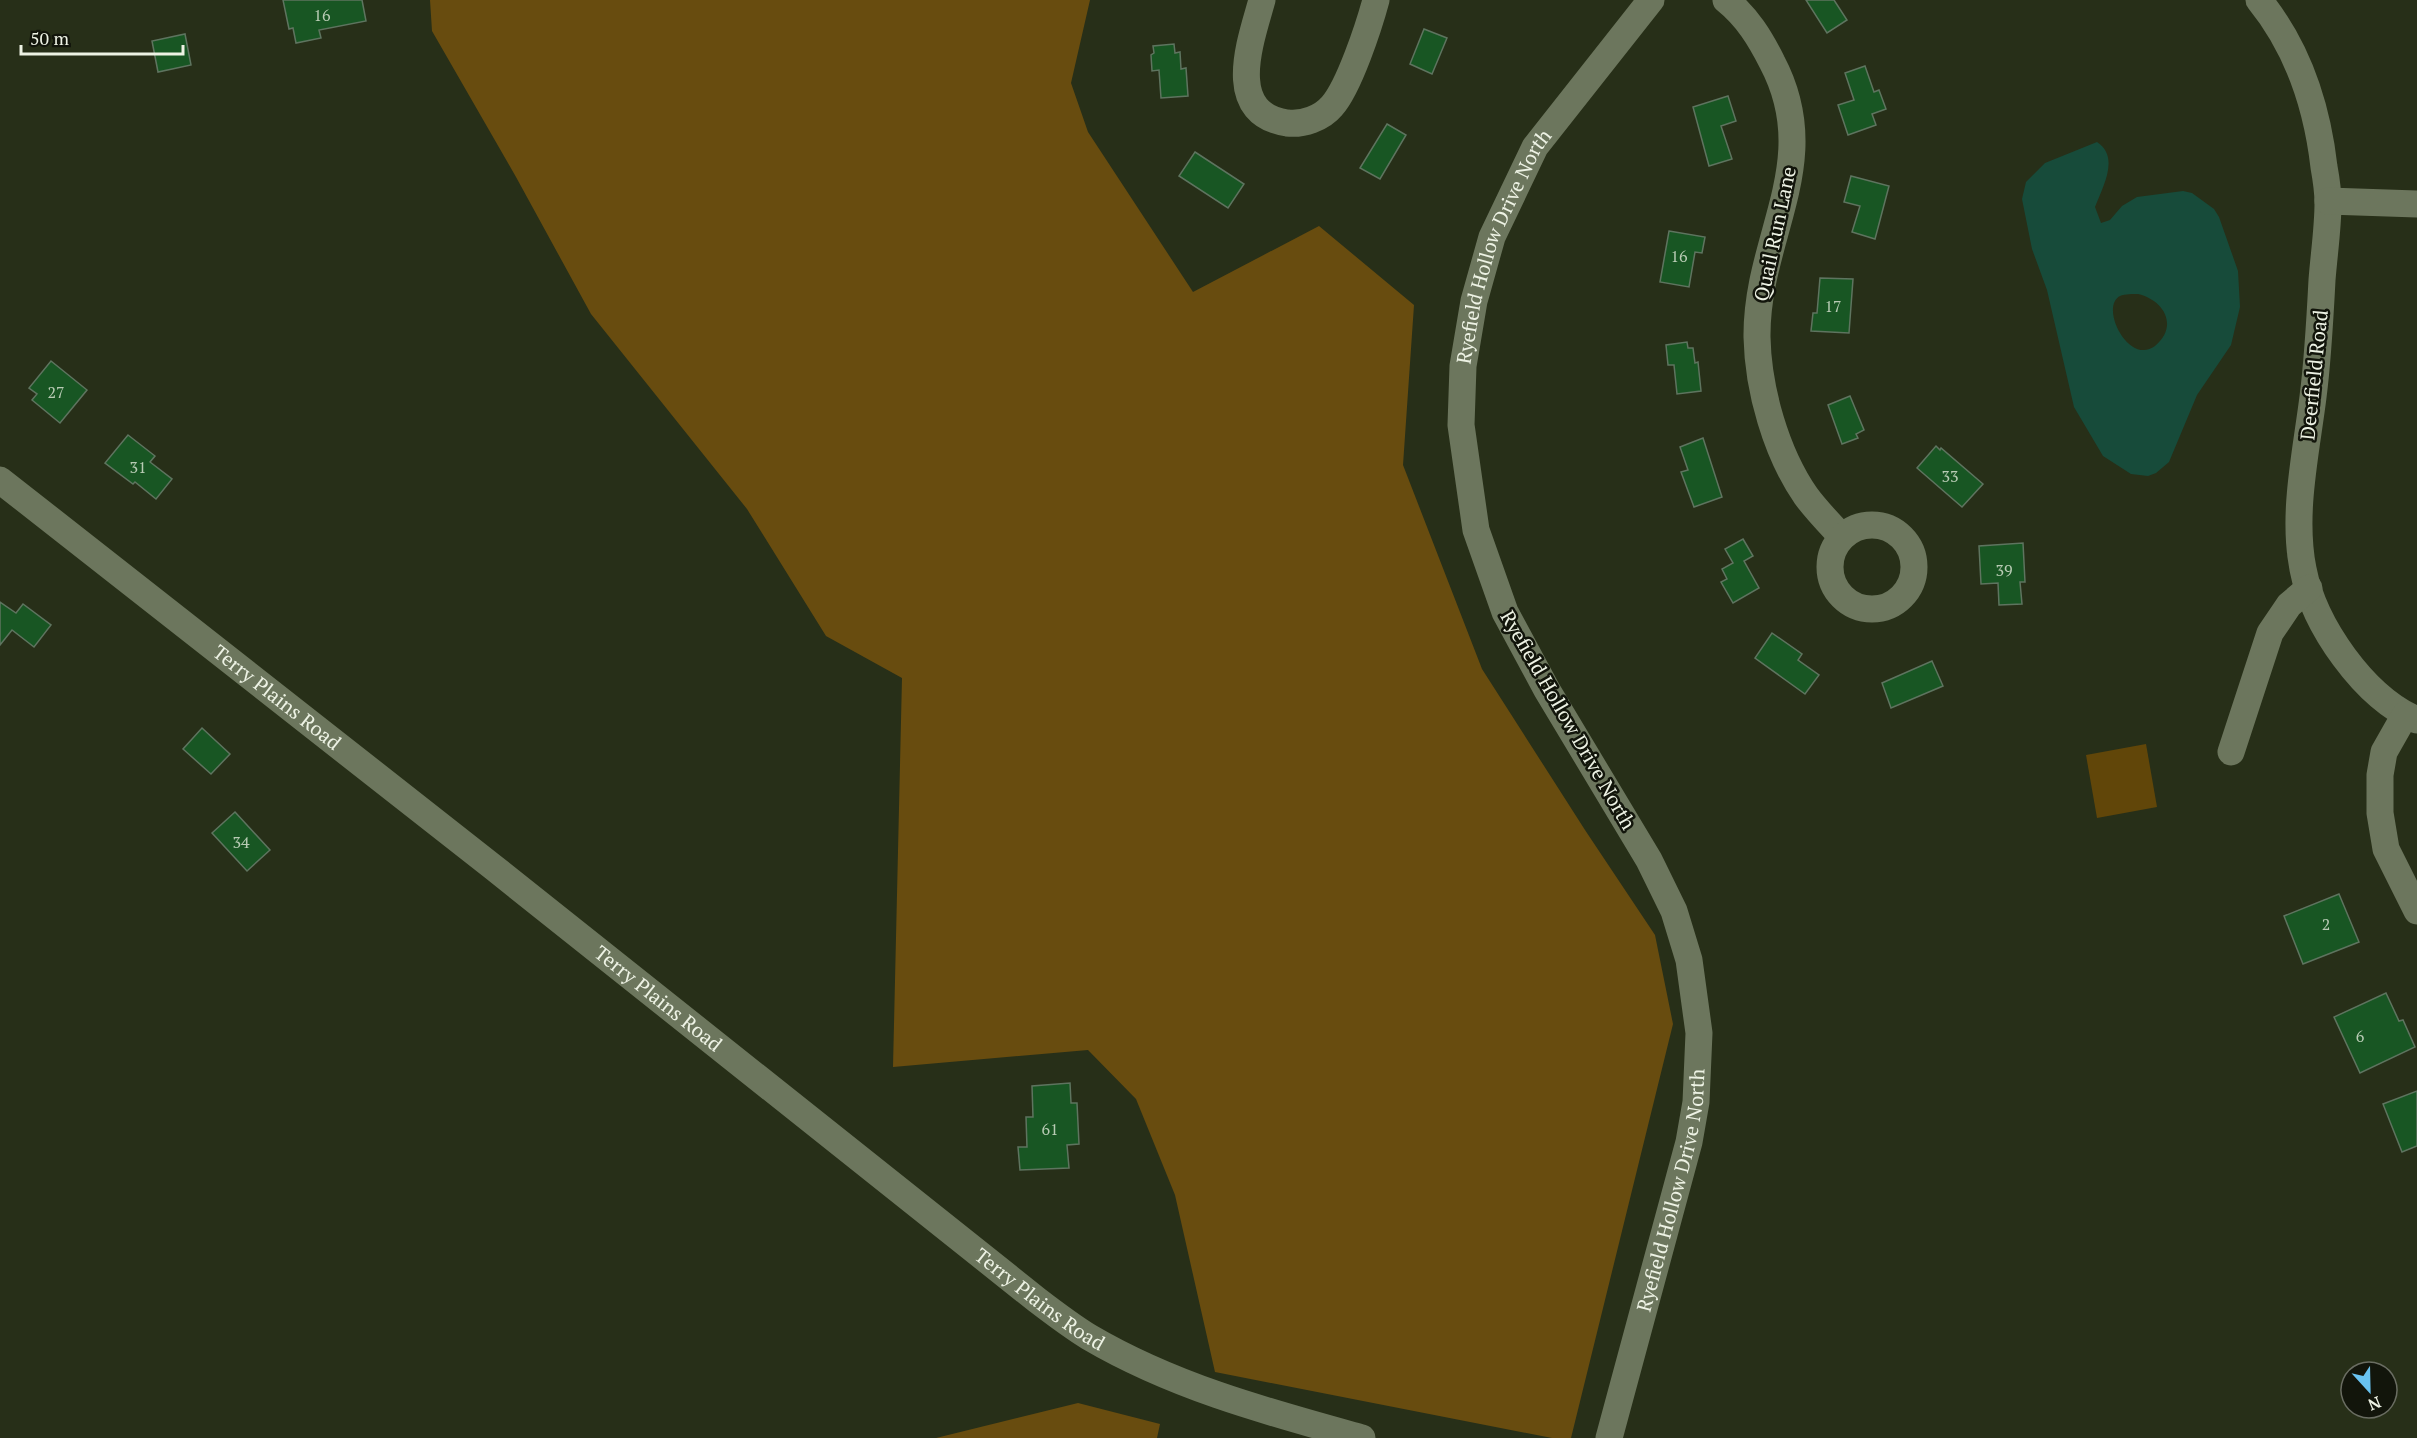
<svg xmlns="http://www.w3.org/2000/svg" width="2417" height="1438" font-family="'PT Serif',serif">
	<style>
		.green { fill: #614609 }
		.forest { fill: #684c0f }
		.water { fill: #174b3a; fill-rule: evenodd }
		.building { fill: #185623; stroke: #5e745f; stroke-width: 1.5 }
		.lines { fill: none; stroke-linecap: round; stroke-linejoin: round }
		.minor { stroke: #6c765d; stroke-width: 27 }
		.labels { text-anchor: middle; stroke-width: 5; stroke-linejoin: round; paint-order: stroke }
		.number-label { font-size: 16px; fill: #b8cbb4 }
		.street-label { font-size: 20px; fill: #edf2e4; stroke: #12150b }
	</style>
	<rect width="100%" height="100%" fill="#272f18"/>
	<path class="green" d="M2146,744L2157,807L2097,818L2086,755Z"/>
	<g class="forest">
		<path d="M430,0H1090L1071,83L1088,132L1193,292L1319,226L1414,305L1403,465L1482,669L1585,830L1655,935L1673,1024L1571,1438H1552L1215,1372L1175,1195L1136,1099L1088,1050L893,1067L902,678L826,636L747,509L591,314L516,177L432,31Z"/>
		<path d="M1078,1403L1160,1424L1157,1438H936Z"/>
	</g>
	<path class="water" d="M2097,142C2120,157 2103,186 2095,207L2101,223L2110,220L2122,206L2137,197L2183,191L2192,193L2214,209L2219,217L2238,271L2240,307L2231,345L2197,395L2169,462L2156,473L2148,476L2131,474L2103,456L2074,407L2047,290L2032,249L2022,199L2026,182L2045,163ZM2138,294C2164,300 2179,326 2155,346C2129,366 2099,307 2120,296C2125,294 2133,294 2138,294Z"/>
	<g class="building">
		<path d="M283,0H362L366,21L319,30L321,38L296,43L293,28L289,29Z"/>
		<path d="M1806,0H1834L1847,20L1827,33Z"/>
		<path d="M1424,29L1447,38L1432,74L1410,64Z"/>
		<path d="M185,34L191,65L158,72L152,41Z"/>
		<path d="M1174,44L1175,53L1180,52L1181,69L1186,68L1188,96L1161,98L1159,70L1152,71L1151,55L1154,53L1153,46Z"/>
		<path d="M1865,66L1874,92L1879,90L1886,109L1872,114L1876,125L1848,135L1838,105L1854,100L1845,73Z"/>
		<path d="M1728,96L1736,121L1721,126L1732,159L1709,166L1693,107Z"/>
		<path d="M1387,124L1406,135L1380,179L1360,168Z"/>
		<path d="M1195,152L1244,184L1228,208L1179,176Z"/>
		<path d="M1851,176L1889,186L1875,239L1852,232L1860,206L1844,202Z"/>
		<path d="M1669,231L1705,237L1702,253L1695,252L1689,287L1660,282Z"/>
		<path d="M1820,278L1853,279L1849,333L1811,331L1813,313H1817Z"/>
		<path d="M1687,342L1688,348H1693L1695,363L1698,362L1701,391L1677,394L1674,365H1668L1666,345Z"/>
		<path d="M51,361L87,390L60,423L32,400L37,394L29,388Z"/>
		<path d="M1850,396L1864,430L1856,434L1858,438L1842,444L1828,405Z"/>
		<path d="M128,435L155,456L150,462L172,479L156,499L135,482L133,484L105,463Z"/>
		<path d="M1703,438L1722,497L1694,507L1681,472L1688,470L1680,447Z"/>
		<path d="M1936,446L1940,450L1941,448L1983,484L1962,507L1917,468Z"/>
		<path d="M1743,539L1753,556L1744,561L1759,588L1733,603L1721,582L1727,579L1722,569L1733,563L1725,549Z"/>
		<path d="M2023,543L2025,582H2020L2022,604L1999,605L1998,583L1981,584L1979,546Z"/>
		<path d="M0,602L16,613L23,604L51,625L34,647L12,630L0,645Z"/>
		<path d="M1772,633L1802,654L1798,660L1819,675L1805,694L1755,658Z"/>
		<path d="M1932,661L1943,686L1891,708L1882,683Z"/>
		<path d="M202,728L230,754L211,774L183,749Z"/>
		<path d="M235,812L270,850L247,871L212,833Z"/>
		<path d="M2339,894L2359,942L2303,964L2284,916Z"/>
		<path d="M2386,993L2399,1021L2403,1020L2415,1047L2360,1073L2334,1017Z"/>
		<path d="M1070,1083L1071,1103H1077L1079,1144L1067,1145L1069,1168L1020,1170L1018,1147H1027L1026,1117H1033L1032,1086Z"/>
		<path d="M2417,1091V1146L2402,1152L2383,1104Z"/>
	</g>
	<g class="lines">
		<g class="minor">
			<path d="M1262,0C1251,40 1223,113 1287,123C1303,125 1322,118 1332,106C1349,87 1369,26 1376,0"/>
			<path d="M1726,0C1747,17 1760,38 1772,62C1825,162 1756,236 1757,337C1758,389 1776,453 1806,496C1817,511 1830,524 1842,537"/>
			<path d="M2259,0C2298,48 2317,106 2324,167C2326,178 2328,191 2328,203C2328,228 2324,254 2322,280C2320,319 2318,358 2313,397C2306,453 2292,514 2303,569C2314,626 2364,697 2417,720"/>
			<path d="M2328,201L2417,204"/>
			<path id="s1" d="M0,480L493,867L1037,1300C1054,1313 1071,1326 1089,1337C1174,1387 1268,1412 1362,1438"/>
			<circle cx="1872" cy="567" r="42"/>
			<path d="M2405,715L2384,752L2380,775V813L2386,849L2417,911"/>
			<path d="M2231,752L2270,633L2289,605L2309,588"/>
			<path id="s2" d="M1609,1438L1689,1142L1696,1102L1699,1033L1689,960L1674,911L1649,860L1547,690L1505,612L1476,530L1461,425L1463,366L1474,301L1492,237L1535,147L1651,0"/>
		</g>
	</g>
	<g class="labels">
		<g class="number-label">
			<text x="322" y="21">16</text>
			<text x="1679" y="262">16</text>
			<text x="1833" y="312">17</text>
			<text x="56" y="398">27</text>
			<text x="138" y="473">31</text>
			<text x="1950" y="482">33</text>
			<text x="2004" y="576">39</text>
			<text x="241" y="848">34</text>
			<text x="2326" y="930">2</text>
			<text x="2360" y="1042">6</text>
			<text x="1050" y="1135">61</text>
		</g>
		<g class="street-label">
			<text transform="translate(1775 234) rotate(-78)" y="7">Quail Run Lane</text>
			<text dy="7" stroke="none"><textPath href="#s2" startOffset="1264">Ryefield Hollow Drive North</textPath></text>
			<text transform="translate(2314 375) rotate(-84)" y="7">Deerfield Road</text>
			<text dy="7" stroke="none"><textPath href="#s1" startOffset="352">Terry Plains Road</textPath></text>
			<text transform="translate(1568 720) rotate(60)" y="7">Ryefield Hollow Drive North</text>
			<text dy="7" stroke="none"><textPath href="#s1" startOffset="838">Terry Plains Road</textPath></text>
			<text dy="7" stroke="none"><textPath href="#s2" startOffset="256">Ryefield Hollow Drive North</textPath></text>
			<text dy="7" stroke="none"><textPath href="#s1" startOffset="1324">Terry Plains Road</textPath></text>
		</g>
	</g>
	<g transform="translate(2369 1390) rotate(158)"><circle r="28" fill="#12150b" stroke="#6a6d62" stroke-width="1.5"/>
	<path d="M0-4.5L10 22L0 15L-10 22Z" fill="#69c3f1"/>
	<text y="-9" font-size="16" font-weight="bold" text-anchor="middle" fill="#edf2e4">N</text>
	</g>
	<path d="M21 45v9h162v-9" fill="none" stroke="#edf2e4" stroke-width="3"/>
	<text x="30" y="45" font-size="18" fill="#edf2e4" stroke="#12150b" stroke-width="4.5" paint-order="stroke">50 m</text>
</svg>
